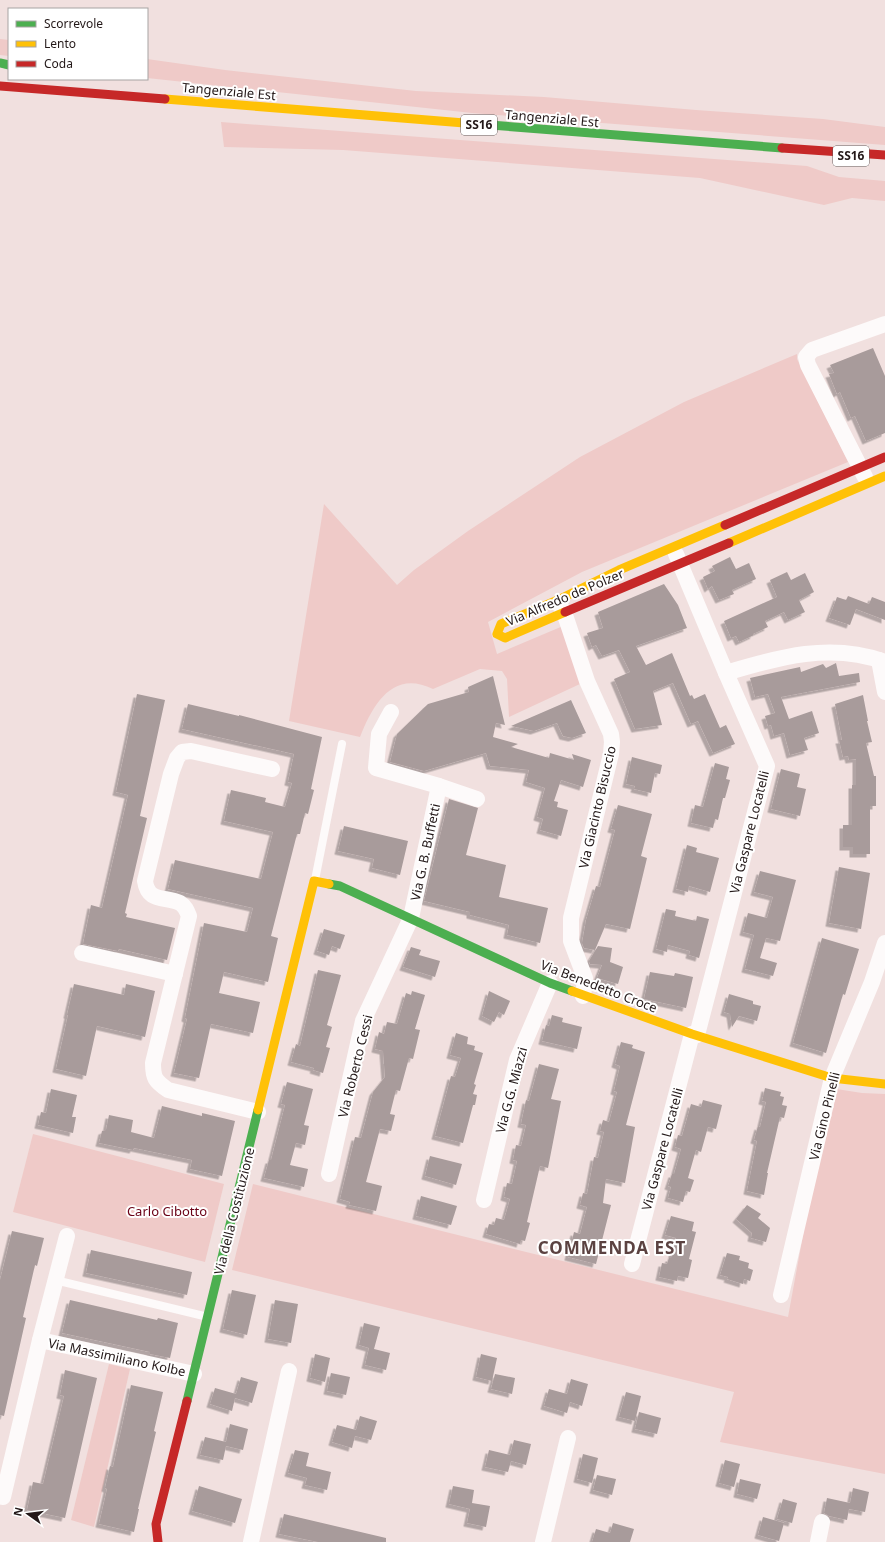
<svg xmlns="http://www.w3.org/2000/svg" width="885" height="1542" font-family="'Noto Sans',sans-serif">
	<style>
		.green { fill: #efcac8 }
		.building { fill: #a89b9b; filter: url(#shadow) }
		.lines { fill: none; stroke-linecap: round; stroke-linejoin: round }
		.lane { stroke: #fdfafa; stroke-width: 8 }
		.street { stroke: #fdfafa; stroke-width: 16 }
		.fast { stroke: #4caf50; stroke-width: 9 }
		.slow { stroke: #ffc107; stroke-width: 9 }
		.jam { stroke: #c62828; stroke-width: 9 }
		.labels { text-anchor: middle; stroke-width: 4; stroke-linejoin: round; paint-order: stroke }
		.shield { fill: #fff; stroke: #655d5d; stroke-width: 1 }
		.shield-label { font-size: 12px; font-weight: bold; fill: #231818 }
		.street-label { font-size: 13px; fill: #231818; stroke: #fff }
		.park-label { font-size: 13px; fill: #6a0015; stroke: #fff }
		.district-label { font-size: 17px; font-weight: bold; letter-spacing: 1px; fill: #5b4241; stroke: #fff }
	</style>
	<defs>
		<filter id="shadow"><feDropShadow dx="-3.5" dy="3.5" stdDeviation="0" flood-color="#0004"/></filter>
	</defs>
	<rect width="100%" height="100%" fill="#f1e0df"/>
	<g class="green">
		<path d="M0,39L9,40V56L0,55Z"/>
		<path d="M147,59L225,70L416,91L544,97L696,110L823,119L885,127V145L472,113L147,78Z"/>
		<path d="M221,122L807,166L839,177L885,181V201L852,198L824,205L700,178L343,150L224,147Z"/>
		<path d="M797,354V359L848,462L582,572L488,622L497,654L563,626L580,684L509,717L507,679L502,671L480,669L433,689C393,669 373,704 360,737L289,721L324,504L397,585L414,570L468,531L580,457L684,402Z"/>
		<path d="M830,1088L862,1093L885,1094V1474L720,1442L734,1392L232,1270L253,1184L788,1317Z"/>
		<path d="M33,1134L224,1184L205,1262L13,1212Z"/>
		<path d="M109,1364L130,1369L94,1527L71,1520Z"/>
	</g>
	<g class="building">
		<path d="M873,348L885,376V433L866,441L855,416L851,418L840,392L837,394L829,374L834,373L830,365Z"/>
		<path d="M730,557L736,569L749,563L756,579L732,590L734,594L719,600L712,586L708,589L703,577L715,571L712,566Z"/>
		<path d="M787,572L791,580L805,573L814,592L799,600L805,612L788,620L784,612L765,621L768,627L753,634L754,635L739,642L736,636L731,638L724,621L777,597L770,580Z"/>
		<path d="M664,584L678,605L687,628L636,646L646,665L672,653L690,696L692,695L694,699L705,694L720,728L726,725L735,744L713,753L698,721L691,724L673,683L653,691L662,725L635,729L614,679L630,672L619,650L602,656L596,645L592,647L587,633L603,628L598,612Z"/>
		<path d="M848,596L869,604L872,597L885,602V620L856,609L850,625L829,618L837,597L846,600Z"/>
		<path d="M836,663L839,676L859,673L860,682L781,697L789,719L812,711L819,733L804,738L808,750L790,755L784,733L774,736L771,725L768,726L765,716L775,713L768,694L755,697L750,678L800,667L801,672L823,664L826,668Z"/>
		<path d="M493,676L505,725L496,723L493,737L518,744L511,747L549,758L550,753L574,760L572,754L591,760L583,787L561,780L554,801L558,802L557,807L568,810L561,836L540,830L543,819L537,817L545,788L526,782L529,770L490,766L486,753L424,771L390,762L397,734L428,704L469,692L468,687Z"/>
		<path d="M137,694L165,700L140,816L147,818L125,913L127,914L126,917L175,928L167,960L119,949L118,951L83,944L91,905L102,908L128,795L116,792Z"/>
		<path d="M863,695L868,721H867L872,742L866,743L874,776H876V806H870V854H853V847H843V825H852V785H856V759L849,760L848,756L843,757L839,740H842L835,704Z"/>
		<path d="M571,700L586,733L572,738L563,736L557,723L534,731L511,726Z"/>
		<path d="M188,704L239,716V715L322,737L311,789L314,790L308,814L305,813L300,834H297L271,936L278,938L268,982L224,972L219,993L260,1002L253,1033L211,1024L199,1078L174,1073L187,1019L185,1018L204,923L247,932L253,908L168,889L175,860L261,879L273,832L224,821L231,790L266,798L265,802L285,807L292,783L288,782L294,754L182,729Z"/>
		<path d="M632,757L662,765L660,774L655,773L651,793L634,789L635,786L626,784Z"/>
		<path d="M715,763L729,767L726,779L730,780L725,798H723L718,820L715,819L713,828L691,823L695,805L703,807Z"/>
		<path d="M781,769L800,774L797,787L806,789L800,816L771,809Z"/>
		<path d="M449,799L478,808L466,855L506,865L499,897L548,908L540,943L507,935L509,925L470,915V912L424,901Z"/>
		<path d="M618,805L652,814L641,856L647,858L630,929L606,924L595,950L584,948L582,943L586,920L596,886L600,887L615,830L611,829Z"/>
		<path d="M344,826L408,841L400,875L372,868L374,859L338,851Z"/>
		<path d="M687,845L697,848L696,852L719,858L710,892L689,886L688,892L676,889Z"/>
		<path d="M839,867L870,873L861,929L829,923Z"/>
		<path d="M760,871L796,880L780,941L766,938L760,958L777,963L773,976L745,969L754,935L743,932L748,913L767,918L773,897L754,892Z"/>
		<path d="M666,909L676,911L675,916L696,921L697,916L709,919L699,958L689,955L690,951L668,945L667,952L656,949Z"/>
		<path d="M324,929L345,935L340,949L332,946L329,955L317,951Z"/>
		<path d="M822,938L859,949L845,995L843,994L826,1053L793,1043Z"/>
		<path d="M598,946L612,948L610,962L623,967L618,984L597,978L602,965L590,964L589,961Z"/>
		<path d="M411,947L421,950L419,955L440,961L435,977L403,967Z"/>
		<path d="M318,970L341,975L327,1025L332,1027L326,1047L330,1048L323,1073L313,1070L314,1068L291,1062L296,1044L300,1046Z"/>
		<path d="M650,972L674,976L675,973L693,977L686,1008L644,999Z"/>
		<path d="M74,984L124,995L126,984L155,991L145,1037L97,1026L86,1076L56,1069L68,1015H67Z"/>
		<path d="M412,991L425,995L415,1029L420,1030L413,1059L409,1058L400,1091L396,1090L390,1114L395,1115L391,1131L380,1129L366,1182L382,1186L376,1211L349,1205L350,1202L340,1199L355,1137L361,1138L373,1092L385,1077L383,1051L375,1049L379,1032L384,1034L387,1022L397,1024L406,993L411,995Z"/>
		<path d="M489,991L510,1001L504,1015L499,1012L494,1022L482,1016Z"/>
		<path d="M729,994L753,1001V1004L761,1006L757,1021L739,1016L732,1027L730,1014L724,1012Z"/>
		<path d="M552,1015L563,1018L562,1022L582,1027L577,1049L542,1041L546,1025L549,1026Z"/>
		<path d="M456,1033L468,1037L467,1044L475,1046L474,1050L483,1053L474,1084L476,1085L473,1094L477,1095L475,1105H473L463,1143L435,1136L451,1076L455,1077L461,1058L450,1055Z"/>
		<path d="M621,1042L633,1045L632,1048L645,1052L626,1125L635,1127L625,1183L606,1179L603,1203L611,1205L596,1264L568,1257L574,1232L580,1234L587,1207L580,1205L583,1193L587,1194L594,1157L598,1158L604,1132L600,1131L603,1120L609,1122L617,1092L614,1091L620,1066L615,1064Z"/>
		<path d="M539,1064L559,1069L551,1099L561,1101L548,1168L540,1166L527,1222L530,1223L525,1241L521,1240L520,1244L486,1234L489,1224L494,1225L496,1218L504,1220L510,1199L504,1197L507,1183L512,1184L517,1161L513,1160L516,1145L521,1146L526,1125L521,1124L526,1100L529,1101Z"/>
		<path d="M287,1082L313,1089L304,1125L309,1126L305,1145L296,1143L290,1165L308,1169L304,1187L264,1178L269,1160H271L285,1105L281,1104Z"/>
		<path d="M765,1088L781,1092L780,1096L784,1097L782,1105L787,1106L784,1118L780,1117L767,1173H768L764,1195L747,1191L757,1141L754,1140L758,1126L760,1127L766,1102L762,1101Z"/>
		<path d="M51,1089L77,1095L72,1117H76L73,1133L38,1125L41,1112L46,1113Z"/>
		<path d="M703,1100L722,1105L716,1129L708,1127L701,1152L696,1150L688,1178L694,1180L690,1192L686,1191L683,1202L668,1198L671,1187L668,1186L672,1174H674L681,1149L675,1147L678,1135L682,1136L691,1104L701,1107Z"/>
		<path d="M162,1106L202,1116V1113L235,1121L222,1176L190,1169L192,1160L134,1148L133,1150L99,1143L102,1131L106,1130L109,1115L133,1120L131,1132L154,1138Z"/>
		<path d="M430,1156L462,1164L456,1185L425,1176Z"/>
		<path d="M421,1196L457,1206L451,1225L416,1216Z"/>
		<path d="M747,1205L761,1214L758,1218L770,1228L766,1242L751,1238L752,1233L736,1219Z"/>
		<path d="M671,1216L694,1222L692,1231L696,1232L689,1259L692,1260L688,1278L678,1276L677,1281L659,1277L662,1263L667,1264L669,1258H671L676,1238L665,1235Z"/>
		<path d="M12,1231L44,1238L37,1266L35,1265L23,1317L26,1318L4,1416L0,1415V1280Z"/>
		<path d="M91,1250L192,1272L187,1295L86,1273Z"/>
		<path d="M727,1253L740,1256L739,1260L749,1263L748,1268L753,1270L750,1281L744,1279L743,1284L727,1279L728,1277L720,1275Z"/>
		<path d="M232,1290L256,1295L247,1335L223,1329Z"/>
		<path d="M70,1300L157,1320L158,1318L178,1323L170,1358L150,1354V1352L62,1333Z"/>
		<path d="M275,1300L298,1304L291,1343L268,1339Z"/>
		<path d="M364,1323L380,1327L374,1349L390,1353L386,1370L365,1365L369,1348L359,1345Z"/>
		<path d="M315,1354L330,1358L325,1382L310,1378Z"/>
		<path d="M481,1354L497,1358L492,1381L476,1377Z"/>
		<path d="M65,1370L97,1378L65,1518L27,1510L33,1482L43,1484L64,1396L60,1395Z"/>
		<path d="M331,1373L350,1377L346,1395L327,1391Z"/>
		<path d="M495,1374L515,1378L512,1394L491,1389Z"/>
		<path d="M241,1377L258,1382L252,1403L235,1398L232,1411L210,1404L215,1388L236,1394Z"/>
		<path d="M571,1379L588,1384L582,1406L570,1402L567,1413L544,1406L549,1389L567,1394Z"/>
		<path d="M131,1385L163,1392L154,1431L156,1432L138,1509H139L134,1532L99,1524L107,1489L105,1488L110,1466L113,1467Z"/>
		<path d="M626,1392L641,1396L635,1421L619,1417Z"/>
		<path d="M639,1412L661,1418L657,1434L635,1429Z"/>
		<path d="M360,1416L377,1421L371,1440L355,1436L352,1448L332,1442L337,1425L356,1430Z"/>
		<path d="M230,1424L248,1429L243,1450L226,1446L223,1460L200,1455L205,1437L226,1442Z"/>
		<path d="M514,1440L531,1444L526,1465L511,1461L508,1472L485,1467L489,1450L510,1455Z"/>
		<path d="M295,1450L309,1453L306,1466L331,1472L327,1490L305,1485L307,1478L288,1473Z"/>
		<path d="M583,1454L598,1458L592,1483L577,1479Z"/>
		<path d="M725,1460L740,1464L734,1487L719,1483Z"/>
		<path d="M597,1475L616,1479L612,1495L593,1490Z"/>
		<path d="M740,1479L761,1484L757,1499L737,1494Z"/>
		<path d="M199,1486L242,1499L235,1523L192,1511Z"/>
		<path d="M453,1486L474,1490L472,1503L490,1506L486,1527L467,1523L470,1509L449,1504Z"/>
		<path d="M853,1488L869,1492L865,1512L849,1509L847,1520L829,1516L824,1513L827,1498L850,1503Z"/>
		<path d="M783,1499L797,1503L792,1523L777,1519Z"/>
		<path d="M284,1514L386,1538V1542H318L279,1534Z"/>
		<path d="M763,1517L784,1523L779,1541L758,1535Z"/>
		<path d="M613,1523L634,1529L630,1542H592L596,1529L610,1533Z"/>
	</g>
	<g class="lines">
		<g class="lane">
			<path d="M315,880L342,744"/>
			<path d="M55,1280L208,1317"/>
		</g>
		<g class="street">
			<path d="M865,477L808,365L806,357L812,350L885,324"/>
			<path d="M676,554L726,673L767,766L697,1035"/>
			<path d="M559,604L564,612L587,681L611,734L612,742L611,754L571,918V941L585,978L583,996"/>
			<path d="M879,660L885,692"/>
			<path d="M726,673C779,657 831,642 885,662"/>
			<path d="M391,712L379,734L376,768L439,786L477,799"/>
			<path d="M82,953L175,974"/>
			<path d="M258,1112L168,1090C155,1081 153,1078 153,1063L189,916C187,911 185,906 180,903C165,896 148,903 145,881L171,774L177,758L182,752L191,751L272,769"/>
			<path d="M329,1174L363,1021L411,918L439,786"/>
			<path d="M484,1200L517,1060L550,983"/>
			<path d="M632,1264L692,1034"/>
			<path d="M781,1295L832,1078L872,982L885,943"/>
			<path d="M40,1340L67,1236"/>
			<path d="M3,1497L40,1340L194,1374"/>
			<path d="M251,1542L289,1371"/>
			<path d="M543,1542L568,1438"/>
			<path d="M818,1542L822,1522"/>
		</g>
		<g class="fast">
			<path d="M0,63L9,65"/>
			<path d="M477,124L782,148"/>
			<path d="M329,884L340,886L550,983L572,991"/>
			<path d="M187,1401L258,1110"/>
		</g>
		<g class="slow">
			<path d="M165,99L477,124"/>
			<path d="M729,543L885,476"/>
			<path d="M565,612L505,638L497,634L501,624L558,600L619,570L725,525"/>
			<path d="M572,991L692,1034L832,1078L885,1084"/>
			<path d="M258,1110L314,881L329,884"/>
		</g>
		<g class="jam">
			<path d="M0,86L165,99"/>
			<path d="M782,148L885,155"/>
			<path d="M725,525L885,457"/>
			<path d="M565,612L729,543"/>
			<path d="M158,1542L156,1524L187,1401"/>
		</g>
	</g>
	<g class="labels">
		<g class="shield">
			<rect x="461" y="115" width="36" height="20" rx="3"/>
			<rect x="833" y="146" width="36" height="20" rx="3"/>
		</g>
		<g class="shield-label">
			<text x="479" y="129">SS16</text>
			<text x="851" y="160">SS16</text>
		</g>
		<g class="street-label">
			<text transform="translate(229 91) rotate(5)" y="5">Tangenziale Est</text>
			<text transform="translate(552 118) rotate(5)" y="5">Tangenziale Est</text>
			<text transform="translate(565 597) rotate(-23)" y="5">Via Alfredo de Polzer</text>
			<text transform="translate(597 807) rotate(-77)" y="5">Via Giacinto Bisuccio</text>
			<text transform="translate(749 832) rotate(-76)" y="5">Via Gaspare Locatelli</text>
			<text transform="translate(425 852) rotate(-78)" y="5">Via G. B. Buffetti</text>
			<text transform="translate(599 986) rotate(21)" y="5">Via Benedetto Croce</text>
			<text transform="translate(355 1066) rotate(-76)" y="5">Via Roberto Cessi</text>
			<text transform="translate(511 1090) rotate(-75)" y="5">Via G.G. Miazzi</text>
			<text transform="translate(824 1116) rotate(-76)" y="5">Via Gino Pinelli</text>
			<text transform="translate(662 1149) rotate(-75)" y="5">Via Gaspare Locatelli</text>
			<text transform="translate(234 1211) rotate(-76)" y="5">Via della Costituzione</text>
			<text transform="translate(117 1357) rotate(12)" y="5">Via Massimiliano Kolbe</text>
		</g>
		<g class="park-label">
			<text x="167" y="1216">Carlo Cibotto</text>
		</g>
		<g class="district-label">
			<text x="612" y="1254">COMMENDA EST</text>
		</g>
	</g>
	<rect x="8" y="8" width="140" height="72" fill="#ffffff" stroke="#a7a3a3"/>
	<rect x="16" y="21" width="20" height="6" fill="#4caf50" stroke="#a7a3a3"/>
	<text x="44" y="28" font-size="12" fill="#231818">Scorrevole</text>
	<rect x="16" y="41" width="20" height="6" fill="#ffc107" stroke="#a7a3a3"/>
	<text x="44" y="48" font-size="12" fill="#231818">Lento</text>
	<rect x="16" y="61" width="20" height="6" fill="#c62828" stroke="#a7a3a3"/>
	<text x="44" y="68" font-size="12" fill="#231818">Coda</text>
	<g transform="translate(28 1514) rotate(284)" stroke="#ffffff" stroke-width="3" paint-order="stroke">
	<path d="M0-3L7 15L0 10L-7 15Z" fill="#231818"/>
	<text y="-6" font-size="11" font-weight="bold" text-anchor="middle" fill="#231818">N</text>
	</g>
</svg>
